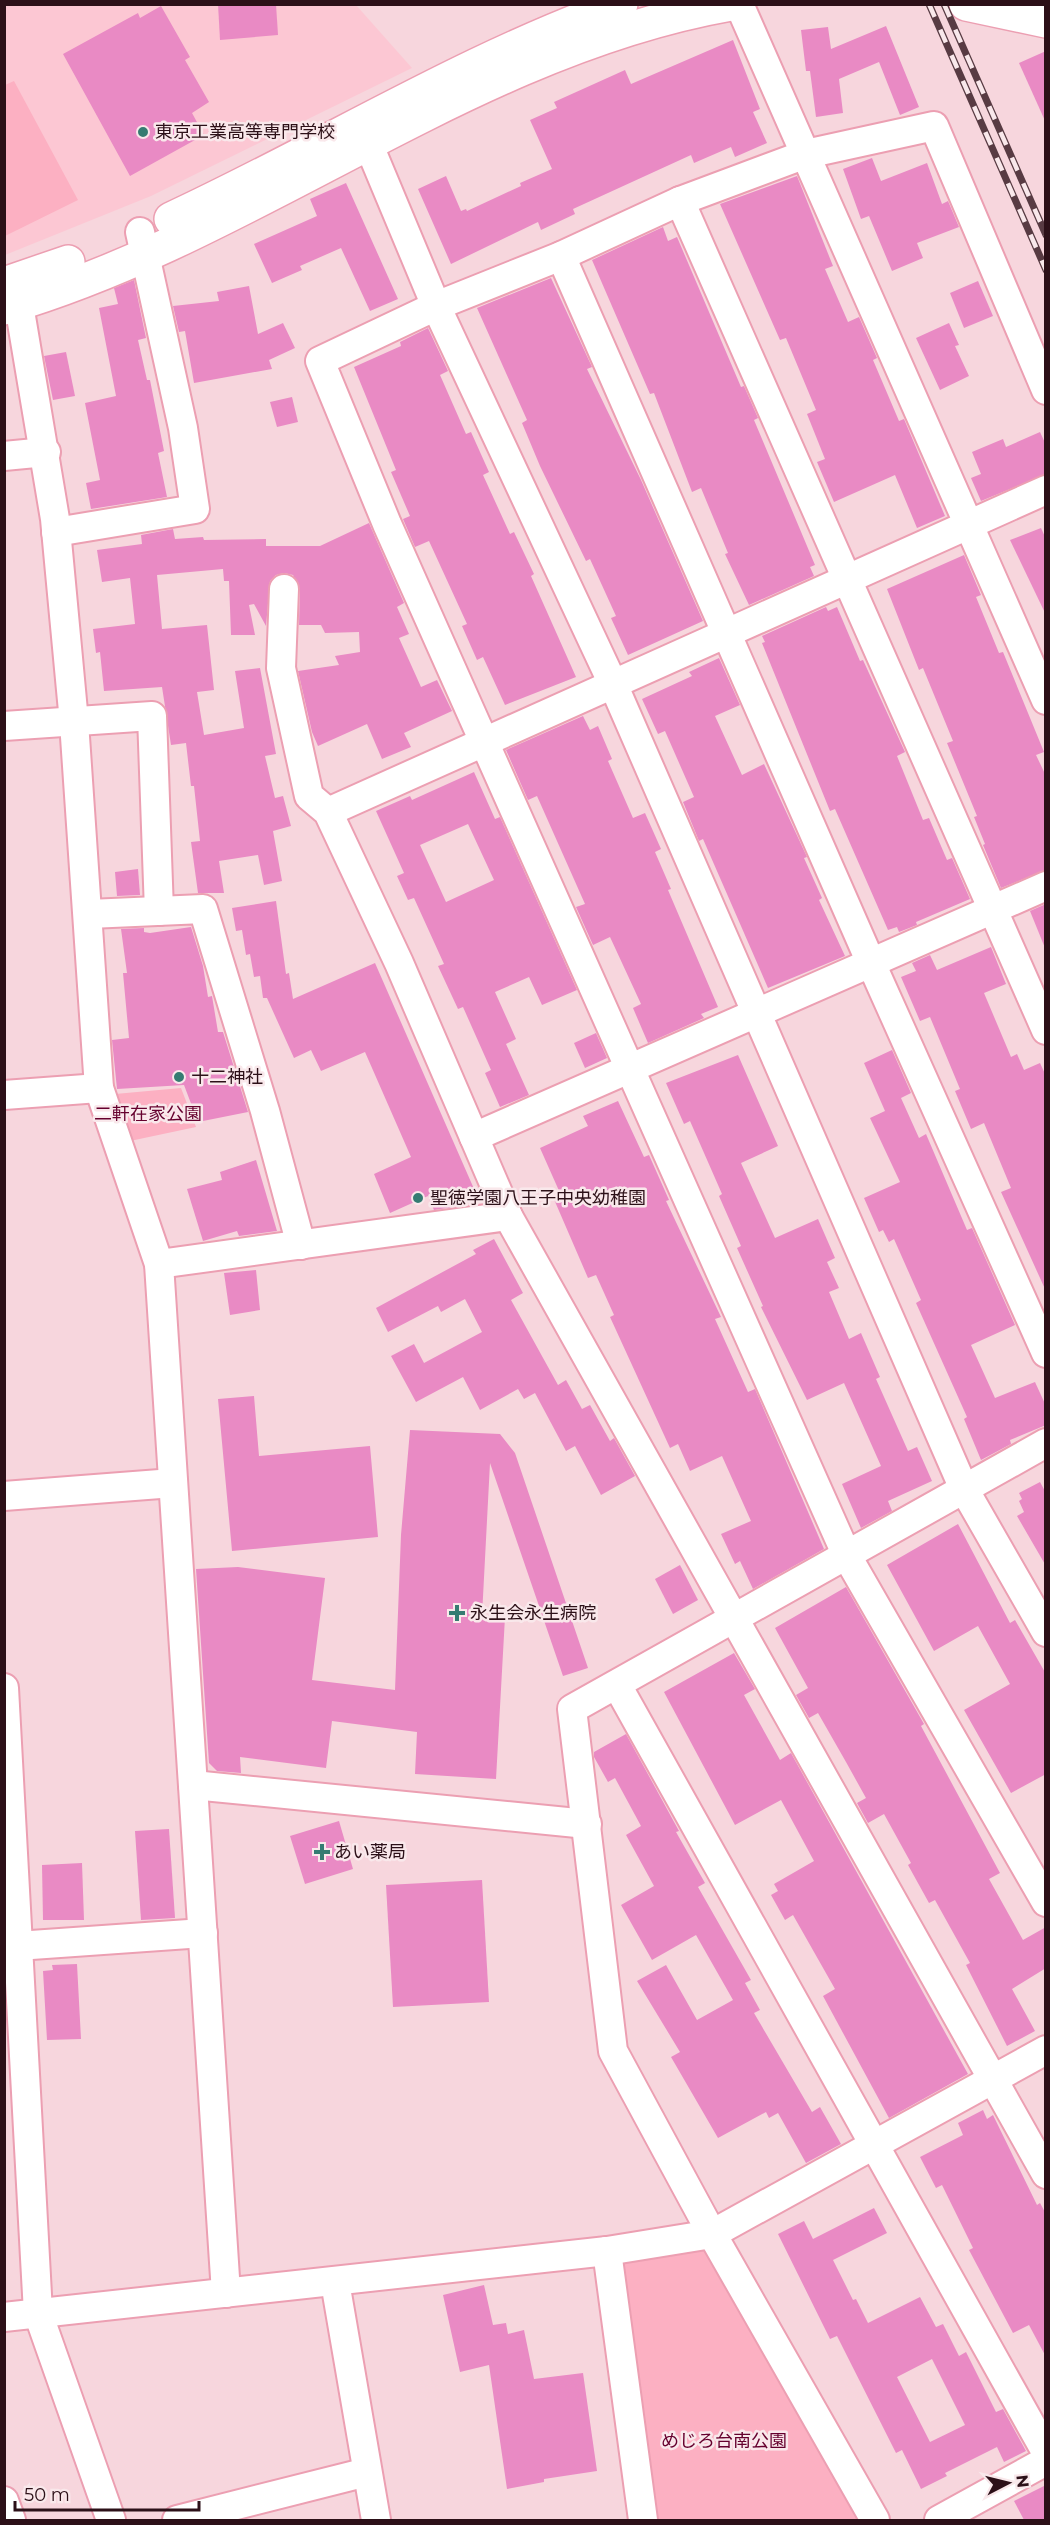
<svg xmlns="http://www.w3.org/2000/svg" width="1050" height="2525" font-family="Montserrat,'Noto Sans JP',sans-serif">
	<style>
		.built { fill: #fcc7d3 }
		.green { fill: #fcb0c2 }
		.building { fill: #e98ac4; fill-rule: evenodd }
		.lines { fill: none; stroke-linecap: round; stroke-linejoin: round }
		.minor-casing { stroke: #ec9fb2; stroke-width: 32 }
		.tertiary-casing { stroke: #ec9fb2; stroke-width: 36 }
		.minor { stroke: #fff; stroke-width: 28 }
		.tertiary { stroke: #fff; stroke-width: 33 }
		.rail-casing { stroke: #583b43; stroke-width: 7 }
		.rail { stroke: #f9e8eb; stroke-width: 4.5; stroke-dasharray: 14; stroke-linecap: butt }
		.poi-dot { fill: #357b72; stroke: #f9e8eb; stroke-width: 2 }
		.labels { text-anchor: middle; stroke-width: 5; stroke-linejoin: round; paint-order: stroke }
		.poi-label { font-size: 18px; fill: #2c1018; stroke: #f9e8eb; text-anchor: start }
		.park-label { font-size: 18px; fill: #65002e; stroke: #f9e8eb }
	</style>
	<rect width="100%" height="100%" fill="#f7d6dd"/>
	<path class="built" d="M5,5H356L412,68L151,196L5,255Z"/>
	<g class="green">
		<path d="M14,81L78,200L5,236V85Z"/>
		<path d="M181,1088L196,1127L130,1141L115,1094Z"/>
		<path d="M708,2248L860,2520H654L619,2263Z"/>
	</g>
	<g class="building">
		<path d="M218,4H276L278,35L220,40Z"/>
		<path d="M161,6L190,57L185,60L209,102L192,113L204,135L130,176L63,54L138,13L140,18Z"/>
		<path d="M886,26L919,107L900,115L879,62L839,79L843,113L816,117L810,71H806L801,30L828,27L831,49Z"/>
		<path d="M733,40L760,109L753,112L767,143L735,157L731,147L694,163L691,155L573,209L575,214L541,230L538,222L451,264L418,189L446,176L461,211L466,209L467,211L521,186L520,183L552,169L530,120L557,108L554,102L625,70L631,84Z"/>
		<path d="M1046,51V123L1019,63Z"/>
		<path d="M872,158L881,181L927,163L942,204L948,201L959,227L917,243L923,258L892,271L869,216L861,219L843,169Z"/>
		<path d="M797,176L833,266L825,269L848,322L859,317L877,358L873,360L899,421L904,419L945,516L917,528L895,475L834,502L817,462L825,459L807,414L816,410L786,338L780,340L720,204Z"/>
		<path d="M346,183L398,299L370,311L341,248L300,266L302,270L272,283L254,244L317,216L310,199Z"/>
		<path d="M663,227L668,241L677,237L741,387L744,386L758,418L754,420L815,565L810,567L814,576L749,605L725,554L728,553L701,488L692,492L654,393L650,394L592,260Z"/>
		<path d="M551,278L592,367L587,369L641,480L703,621L628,655L611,618L616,616L590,559L586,561L540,466L522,423L527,420L477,308Z"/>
		<path d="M134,280L146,338L138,340L147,380H150L164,451L158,453L167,497L91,509L86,483L100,480L85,403L116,396L99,308L118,304L114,288Z"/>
		<path d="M978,281L993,316L964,328L950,293Z"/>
		<path d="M249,286L258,334L283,323L295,348L269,360L272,369L194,383L185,331L179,332L173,306L219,301L217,292Z"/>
		<path d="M949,323L959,345L955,346L969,376L940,390L916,338Z"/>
		<path d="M428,328L448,371L440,375L466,434L471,432L489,472L483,475L510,534L514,532L534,574L531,576L576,677L505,705L483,657L477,660L462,626L467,624L429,541L415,547L403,519L410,516L391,472L396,470L354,367L401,346L400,342Z"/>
		<path d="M66,352L75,396L53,400L44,356Z"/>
		<path d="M292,397L298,422L277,427L270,402Z"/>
		<path d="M1040,432L1046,445V474L981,501L971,478L981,474L972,452L1003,439L1006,447Z"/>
		<path d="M369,523L404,603L397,607L409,634L399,638L421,687L437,680L452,711L404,733L411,747L382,759L367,724L318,746L312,732L298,671L339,665L335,656L360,652L359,632L325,633L321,625H299L300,589L293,575L284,573L276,575L270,581L266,626L254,604L249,605L255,635H231L229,581H224L223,569L157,575L162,629L207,625L214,690L197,692L204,735L244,728L235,671L260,668L276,754L265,756L275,798L283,796L291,826L273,831L282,881L264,885L258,855L219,861L224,893H198L191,842L200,841L194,786H191L186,743L171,745L162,687L104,691L100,652L96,653L93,629L135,624L130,578L102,582L97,550L142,544L141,535L173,529L175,539L203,537L204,540L266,539V546H320Z"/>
		<path d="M1041,528L1046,539V615L1010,540Z"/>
		<path d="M964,555L981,595L976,597L999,653L1003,652L1044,752L1036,755L1046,776V870L1001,888L983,845L985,844L974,817L977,816L947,743L953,741L923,668L919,670L887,589Z"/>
		<path d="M826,607L828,611L837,607L860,661L863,660L905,752L897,756L923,820L929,818L947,860L952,858L970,899L916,922L917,925L899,932L897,927L888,930L835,809L830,811L762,643L765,642L762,636Z"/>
		<path d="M719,658L740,705L715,716L742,775L764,764L807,857L804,858L822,898L819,900L845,956L768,988L703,839L699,841L683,802L694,797L665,731L658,734L642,699L692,676L689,672Z"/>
		<path d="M583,716L590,730L598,726L612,759L608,761L633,818L645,813L661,849L655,852L671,889L668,890L718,1007L701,1014L704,1018L648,1043L633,1008L641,1004L610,937L593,945L576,907L585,904L537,796L528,800L506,750Z"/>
		<path d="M474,772L495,819L500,817L577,990L542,1005L529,977L495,992L516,1039L506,1044L529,1095L500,1107L485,1073L491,1070L463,1007L458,1009L438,966L444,964L414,898L408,900L397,876L404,873L376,811L410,796L412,800ZM468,824L494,880L446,902L420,845Z"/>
		<path d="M138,869L140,895L117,896L115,872Z"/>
		<path d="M276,901L286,974L289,973L293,999L375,963L478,1198L459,1206L434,1210L428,1196L390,1213L374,1174L411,1157L365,1052L321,1071L311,1050L294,1058L267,998H263L260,976L254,977L250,954L246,955L242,930L236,931L232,908Z"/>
		<path d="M1046,904V948H1045L1030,911Z"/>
		<path d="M191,927L203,966L208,997L212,996L218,1032H223L248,1112L198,1122L184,1085L117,1089L112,1040L129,1038L123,973H127L121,929L144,928V932L150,933Z"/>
		<path d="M991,947L1006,984L984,993L1011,1057L1017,1054L1024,1070L1040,1063L1046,1076L1045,1289L1001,1192L1011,1188L984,1123L971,1129L955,1091L960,1089L930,1017L920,1021L901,977L916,971L912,963L930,955L937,970Z"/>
		<path d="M596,1033L607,1058L585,1068L574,1043Z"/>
		<path d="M892,1050L911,1093L901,1098L919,1138L926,1134L967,1230L972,1228L1015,1325L971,1345L995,1398L1035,1382L1046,1406V1425L1010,1440L1011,1444L981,1460L964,1419L967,1417L916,1303L921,1300L894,1239L889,1242L883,1230L879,1232L864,1198L900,1182L870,1118L885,1111L864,1063Z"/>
		<path d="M738,1055L778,1146L741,1163L775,1238L818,1219L835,1258L827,1262L839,1288L829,1292L849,1339L861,1333L880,1377L876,1379L908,1451L917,1447L932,1481L888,1501L892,1511L861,1528L842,1484L881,1466L844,1383L807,1400L761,1307L763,1306L737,1248L741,1246L719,1196L722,1194L690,1121L684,1124L666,1083Z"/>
		<path d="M618,1101L644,1157L649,1155L669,1200L666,1201L721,1317L715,1319L748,1392L755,1389L824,1549L753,1589L740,1561L735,1564L721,1534L751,1521L722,1456L690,1471L678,1444L670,1448L610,1317L614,1315L596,1275L588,1278L553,1197L560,1193L540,1148L588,1126L583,1116Z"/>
		<path d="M256,1160L277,1231L239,1236L237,1231L203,1241L187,1189L222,1180L220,1172Z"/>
		<path d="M494,1239L523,1293L511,1300L558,1385L566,1380L582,1409L590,1405L610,1441L614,1438L635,1476L601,1495L575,1446L566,1451L535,1393L524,1399L518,1389L480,1410L463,1377L416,1402L391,1356L414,1344L424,1363L482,1332L465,1299L441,1312L438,1306L388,1332L376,1308L476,1254L473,1250Z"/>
		<path d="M256,1270L260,1310L230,1315L224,1273Z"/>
		<path d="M254,1396L259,1456L370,1446L378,1537L232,1551L218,1399Z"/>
		<path d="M410,1430L500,1434L515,1453L588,1668L563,1676L490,1463L482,1616L505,1617L496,1779L415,1774L417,1732L332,1721L326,1768L240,1757L241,1773L217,1771L209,1763L196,1569L238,1567L325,1578L312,1680L395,1690L401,1535Z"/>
		<path d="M1040,1482L1046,1493V1566L1017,1516L1024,1512L1019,1501L1022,1499L1019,1493Z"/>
		<path d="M958,1524L1010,1623L1015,1620L1046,1674V1774L1011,1793L964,1710L1010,1684L978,1626L934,1651L887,1565Z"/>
		<path d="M680,1565L698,1600L673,1614L655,1579Z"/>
		<path d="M846,1587L924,1724L921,1726L1000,1873L989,1879L1023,1940L1046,1927V1968L1012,1989L1035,2031L1007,2046L966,1965L970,1963L935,1900L929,1903L908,1865L911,1863L884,1814L868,1823L857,1803L866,1798L846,1762L818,1713L809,1718L796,1695L808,1688L775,1628Z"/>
		<path d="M734,1653L755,1689L744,1695L780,1760L791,1753L968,2074L889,2118L823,1996L835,1989L793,1915L785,1920L771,1895L778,1891L774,1884L814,1861L781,1800L735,1825L664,1692Z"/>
		<path d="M626,1734L679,1831L676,1832L705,1883L698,1887L751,1980L745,1983L760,2010L754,2013L812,2112L820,2107L841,2144L806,2163L778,2113L769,2118L766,2112L718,2138L671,2057L680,2052L637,1981L666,1965L697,2020L733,2000L696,1935L652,1960L621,1905L654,1886L626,1835L641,1826L615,1778L608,1782L594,1757V1752Z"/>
		<path d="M339,1821L353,1869L305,1884L290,1836Z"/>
		<path d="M169,1829L175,1918L141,1920L135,1831Z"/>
		<path d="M82,1863L84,1920H43L42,1865Z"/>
		<path d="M482,1880L489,2002L393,2007L386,1885Z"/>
		<path d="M77,1964L81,2039L47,2040L43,1971L53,1970L52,1965Z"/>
		<path d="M983,2110L987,2119L993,2115L1037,2205L1040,2203L1046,2214V2357L1029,2325L1013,2333L969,2250L973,2248L942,2185L936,2188L920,2157L963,2135L958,2123Z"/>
		<path d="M874,2208L887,2233L833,2260L853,2300L856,2299L868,2323L920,2297L936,2327L943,2324L959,2356L966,2352L996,2412L1003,2409L1026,2451L1004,2462L997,2447L945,2473L947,2476L921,2489L902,2450L896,2453L837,2336L830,2339L778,2234L804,2221L813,2239ZM932,2359L965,2425L930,2442L897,2377Z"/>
		<path d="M484,2285L493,2325L506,2323L508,2334L524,2330L534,2379L583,2373L597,2471L544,2479V2482L507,2489L489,2365L460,2372L443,2295Z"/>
		<path d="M1046,2485V2520H1024L1014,2501Z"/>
	</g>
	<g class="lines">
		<g class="minor-casing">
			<g id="minor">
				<path d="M739,4L1046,700"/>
				<path d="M360,124L436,306L613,684L964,1489L1046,1632"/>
				<path d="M680,201L1046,1030"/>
				<path d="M561,256L871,963L1046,1353"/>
				<path d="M15,281L55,519L74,722L99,1088L159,1264L226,2293"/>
				<path d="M1046,390L934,126L806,154L680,201L561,256L436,306L320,361L387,524L847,1556L1046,1902"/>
				<path d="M4,456L46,452"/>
				<path d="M56,532L195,509L183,428L140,232"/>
				<path d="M284,589L281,668L309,796L328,812L399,963L508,1216L1046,2174"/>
				<path d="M4,726L152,716L159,911"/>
				<path d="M328,812L1046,490"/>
				<path d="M89,914L203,909L265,1111L301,1245"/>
				<path d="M4,1095L99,1088"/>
				<path d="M474,1137L1046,886"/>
				<path d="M159,1264L508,1216"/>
				<path d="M4,1496L173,1483"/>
				<path d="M617,1685L1046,2452"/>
				<path d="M4,1688L38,2313L111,2520"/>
				<path d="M193,1785L587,1824"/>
				<path d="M4,1944L17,1946L203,1933"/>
				<path d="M607,2251L643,2520"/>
				<path d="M335,2282L376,2520"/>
				<path d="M4,2317L607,2251L712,2234L1046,2050"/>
				<path d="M4,2501L11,2520"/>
				<path d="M177,2520L367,2472"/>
				<path d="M875,2520L712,2234L613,2051L572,1709L1046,1443"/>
				<path d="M939,2520L1046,2461"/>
			</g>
		</g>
		<g class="tertiary-casing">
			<g id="tertiary">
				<path d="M966,4L1046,21"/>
				<path d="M171,219C322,149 464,60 621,4"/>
				<path d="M4,284L68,262"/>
				<path d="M4,308C257,234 469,50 731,4"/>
			</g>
		</g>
		<use href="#minor" class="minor"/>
		<use href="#tertiary" class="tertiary"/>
		<g class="rail-casing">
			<g id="rail">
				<path d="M929,4L1046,270"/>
				<path d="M944,4L1046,235"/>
			</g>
		</g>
		<use href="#rail" class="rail"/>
	</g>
	<g class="poi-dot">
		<circle cx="143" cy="132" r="6"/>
		<circle cx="179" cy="1077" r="6"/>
		<circle cx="418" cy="1198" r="6"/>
		<path d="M454 1604h6v6h6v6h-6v6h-6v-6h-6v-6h6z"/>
		<path d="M319 1843h6v6h6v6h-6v6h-6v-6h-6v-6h6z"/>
	</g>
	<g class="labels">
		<g class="poi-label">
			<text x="155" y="138">東京工業高等専門学校</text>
			<text x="191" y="1083">十二神社</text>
			<text x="430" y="1204">聖徳学園八王子中央幼稚園</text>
			<text x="470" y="1619">永生会永生病院</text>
			<text x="334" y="1858">あい薬局</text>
		</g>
		<g class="park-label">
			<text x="148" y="1120">二軒在家公園</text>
			<text x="724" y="2447">めじろ台南公園</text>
		</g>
	</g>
	<rect width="1050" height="2525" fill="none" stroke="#2c1018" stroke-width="12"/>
	<g transform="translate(1008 2483) rotate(83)" stroke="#f9e8eb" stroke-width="4.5" paint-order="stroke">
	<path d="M0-4.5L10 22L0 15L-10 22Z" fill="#2c1018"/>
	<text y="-9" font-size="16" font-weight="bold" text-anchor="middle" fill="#2c1018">N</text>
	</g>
	<path d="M15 2501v9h184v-9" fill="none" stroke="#2c1018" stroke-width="3"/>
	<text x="24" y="2501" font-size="18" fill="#2c1018" stroke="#f9e8eb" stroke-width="4.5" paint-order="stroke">50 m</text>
</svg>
